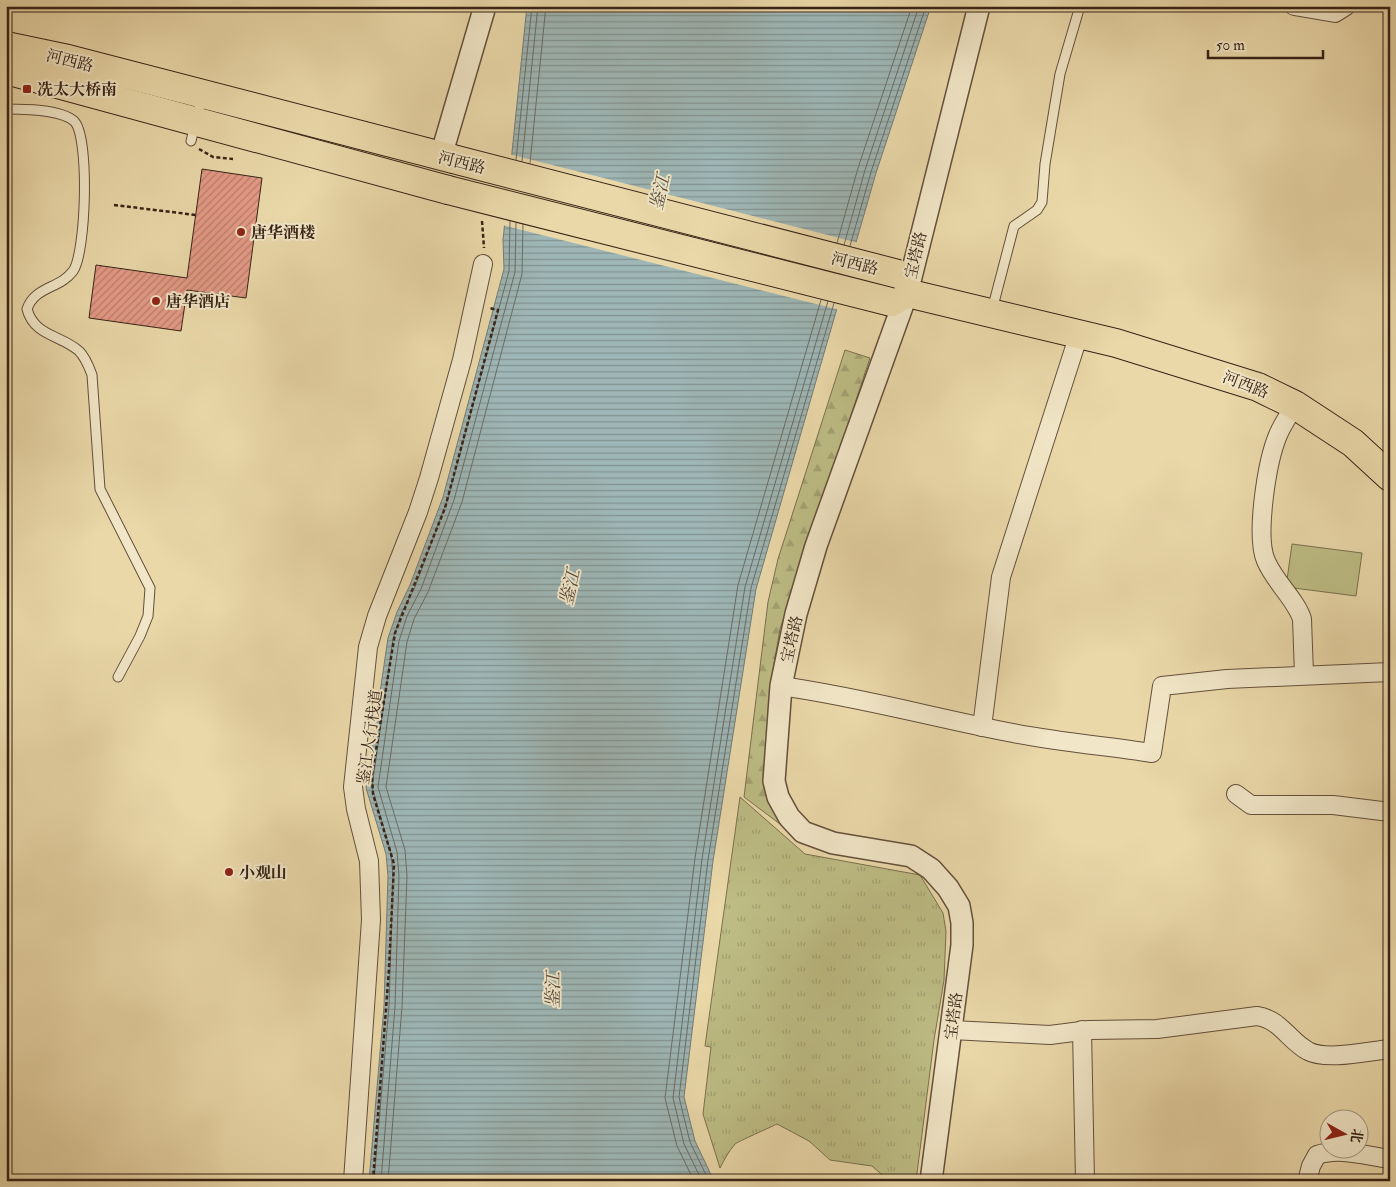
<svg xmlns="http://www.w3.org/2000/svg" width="1396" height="1187" font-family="'IM FELL Double Pica','Noto Serif SC',serif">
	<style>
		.grass { fill: url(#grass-tufts); stroke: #7a704e }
		.forest { fill: url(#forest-firs); stroke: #7a704e }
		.pitch { fill: #bdbc84; stroke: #7a704e }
		.water { fill: url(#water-rules); stroke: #757b76 }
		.pier { fill: #ead8a9 }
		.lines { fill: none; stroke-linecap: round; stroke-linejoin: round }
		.shore { stroke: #6a6c66; stroke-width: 1 }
		.building { fill: url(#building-hatch); stroke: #372317 }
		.service-casing { stroke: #64503c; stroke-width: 11 }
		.minor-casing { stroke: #64503c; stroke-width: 20 }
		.tertiary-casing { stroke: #64503c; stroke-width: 24 }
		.primary-casing { stroke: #372317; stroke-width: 30 }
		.path { stroke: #372317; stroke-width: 2.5; stroke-dasharray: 4 2.5; stroke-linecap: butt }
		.service { stroke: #f1e6c7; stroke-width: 9 }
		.minor { stroke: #f1e6c7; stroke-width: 18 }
		.tertiary { stroke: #f1e6c7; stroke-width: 21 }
		.primary { stroke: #ead8a9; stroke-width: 28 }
		.primary-bridge-casing { stroke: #372317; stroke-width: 30; stroke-linecap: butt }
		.primary-bridge { stroke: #ead8a9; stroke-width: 28 }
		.poi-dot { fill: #8f2418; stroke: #f1e6c7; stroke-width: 2 }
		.labels { text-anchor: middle; stroke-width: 4; stroke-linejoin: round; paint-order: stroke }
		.street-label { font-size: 16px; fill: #372317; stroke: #f1e6c7 }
		.poi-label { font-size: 16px; font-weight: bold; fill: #372317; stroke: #f1e6c7; text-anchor: start }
		.water-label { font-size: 18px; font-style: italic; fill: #51483e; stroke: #f1e6c7 }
	</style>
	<defs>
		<pattern id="grass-tufts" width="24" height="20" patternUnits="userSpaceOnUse" patternTransform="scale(1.25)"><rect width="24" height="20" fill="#bdbc84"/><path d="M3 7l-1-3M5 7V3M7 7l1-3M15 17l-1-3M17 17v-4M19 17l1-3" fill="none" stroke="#a3a171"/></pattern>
		<pattern id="forest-firs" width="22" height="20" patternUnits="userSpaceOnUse" patternTransform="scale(1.25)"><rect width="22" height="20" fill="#bdbc84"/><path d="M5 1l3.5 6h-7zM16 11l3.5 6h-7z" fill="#a3a171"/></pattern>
		<pattern id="water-rules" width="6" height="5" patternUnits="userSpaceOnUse" patternTransform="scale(1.25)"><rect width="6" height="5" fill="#9eb6b5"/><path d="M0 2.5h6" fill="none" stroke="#829492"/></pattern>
		<pattern id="building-hatch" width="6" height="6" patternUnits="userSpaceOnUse" patternTransform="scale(1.25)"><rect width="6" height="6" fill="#e49a86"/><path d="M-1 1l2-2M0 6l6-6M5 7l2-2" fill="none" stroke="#ba7d6d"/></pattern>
	</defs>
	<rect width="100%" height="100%" fill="#ead8a9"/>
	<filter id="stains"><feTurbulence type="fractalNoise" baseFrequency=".004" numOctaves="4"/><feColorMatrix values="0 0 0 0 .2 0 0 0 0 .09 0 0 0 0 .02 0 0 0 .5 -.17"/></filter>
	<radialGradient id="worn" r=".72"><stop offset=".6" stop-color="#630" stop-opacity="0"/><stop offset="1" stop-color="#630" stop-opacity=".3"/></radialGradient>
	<path class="grass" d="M740,797L805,854L920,875L943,913L946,931L944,980L934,1040L916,1181H889L872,1166L830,1160L809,1141L777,1124C771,1127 737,1142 735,1144C729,1151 724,1160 720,1168L703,1114L711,1047L705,1046Z"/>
	<path class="forest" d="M845,350L870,358L780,629L770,687L764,789L788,830L744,797L768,602L778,559Z"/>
	<path class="pitch" d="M1292,544L1362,553L1356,596L1286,587Z"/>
	<path class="water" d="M527,6H931L876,173L756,589L713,861L684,1097L695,1141L714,1181H369L384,1006L388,876L386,854L366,788L388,638L397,612L410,585L443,497L504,269L503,240Z"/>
	<path class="pier" d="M509,154L859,243L840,310L502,225Z"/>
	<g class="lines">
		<g class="shore">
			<path d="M516,160L532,6"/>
			<path d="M522,161L538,6"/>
			<path d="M530,163L546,6"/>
			<path d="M837,243L858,168L912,6"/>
			<path d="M844,245L865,170L919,6"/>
			<path d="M850,246L871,172L926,6"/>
			<path d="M374,1181L389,1006L393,876L391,853L372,787L393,639L401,614L415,587L448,498L509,271L510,221"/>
			<path d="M381,1181L395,1007L399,876L397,852L378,787L399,641L407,616L421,589L454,500L515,272L516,223"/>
			<path d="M388,1181L402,1007L407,876L405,850L386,787L407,642L414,619L428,592L462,502L522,274L523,224"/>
			<path d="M694,1181L677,1146L665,1098L695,858L738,585L821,300"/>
			<path d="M702,1181L684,1144L673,1098L702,859L745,587L828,301"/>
			<path d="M709,1181L690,1142L679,1097L708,860L751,588L834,303"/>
		</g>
	</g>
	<path class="building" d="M202,169L262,178L246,298L187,290L181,331L89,318L96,265L187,278Z"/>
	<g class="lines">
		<g class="service-casing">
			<g id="service">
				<path d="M6,109C23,109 60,109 74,121C90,136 86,254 73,271C60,289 35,286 27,309C34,336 61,335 79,351C86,358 89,367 92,375L100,489L150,588L148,616L140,636L118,677"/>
				<path d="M191,141L202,96"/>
				<path d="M992,310L1014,226L1037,210L1042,202L1045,164L1060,74L1080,6"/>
			</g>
		</g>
		<g class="minor-casing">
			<g id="minor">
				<path d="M1294,6L1335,13L1346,6"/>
				<path d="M1295,405C1289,415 1282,425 1278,435C1267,461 1255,536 1266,561C1275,582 1296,600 1302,619L1304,675"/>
				<path d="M781,686C860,697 935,718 1013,733C1059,742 1106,746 1152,753L1162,686L1227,679L1390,672"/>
				<path d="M982,727L1001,577L1079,334"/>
				<path d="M1236,794L1251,805H1333L1390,812"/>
				<path d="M952,1030L1050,1035L1089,1030L1157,1029L1257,1016C1280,1019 1289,1041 1308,1051C1326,1061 1369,1051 1390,1049"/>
				<path d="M1082,1030L1085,1181"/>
				<path d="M353,1181L371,920L369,861L356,809L353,787L368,647L377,616L418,512L429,478L462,360L483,264"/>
				<path d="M1307,1181L1311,1166L1317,1155C1340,1147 1366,1156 1390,1159"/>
			</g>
		</g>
		<g class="tertiary-casing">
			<g id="tertiary">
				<path d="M441,156L485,6"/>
				<path d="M931,1181L962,945V923L959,906L948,888L931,869L911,856L833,843L803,832L789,817L778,797L774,781L781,686L796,614L816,546L907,293L979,6"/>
			</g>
		</g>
		<g class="primary-casing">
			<g id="primary">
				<path d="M6,46L68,59L453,159"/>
				<path d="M6,70L448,190"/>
				<path d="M891,302L907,293L1116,343L1258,387L1295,405L1353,443L1390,477"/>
			</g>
		</g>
		<g class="path">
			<path d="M199,149L213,157L233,159"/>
			<path d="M114,205L196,215"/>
			<path d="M482,221L484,248"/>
			<path d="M373,1181L389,969L394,864L373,794L372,775L395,633L445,508L498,310L489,308"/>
		</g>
		<use href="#service" class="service"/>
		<use href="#minor" class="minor"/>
		<use href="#tertiary" class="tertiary"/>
		<use href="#primary" class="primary"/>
		<g class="primary-bridge-casing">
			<g id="primary-bridge">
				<path d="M453,159L898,274"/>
				<path d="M448,190L891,302"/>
			</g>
		</g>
		<use href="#primary-bridge" class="primary-bridge"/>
	</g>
	<g class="poi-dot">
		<rect x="22" y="84" width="10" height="10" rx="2.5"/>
		<circle cx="241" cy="232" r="5"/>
		<circle cx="156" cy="301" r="5"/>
		<circle cx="229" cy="872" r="5"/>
	</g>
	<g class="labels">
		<g class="street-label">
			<text transform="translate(70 60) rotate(14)" y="6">河西路</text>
			<text transform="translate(462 162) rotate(14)" y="6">河西路</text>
			<text transform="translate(915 255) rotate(-77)" y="6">宝塔路</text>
			<text transform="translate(855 263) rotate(14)" y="6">河西路</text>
			<text transform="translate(1246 384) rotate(21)" y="6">河西路</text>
			<text transform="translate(791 639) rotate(-77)" y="6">宝塔路</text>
			<text transform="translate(369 737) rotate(-82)" y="6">鉴江人行栈道</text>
			<text transform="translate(953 1016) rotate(-83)" y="6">宝塔路</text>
		</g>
		<g class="poi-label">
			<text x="37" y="95">冼太大桥南</text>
			<text x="251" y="238">唐华酒楼</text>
			<text x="166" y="307">唐华酒店</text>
			<text x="239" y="878">小观山</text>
		</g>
		<g class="water-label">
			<text transform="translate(660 192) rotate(-77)" y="6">鉴江</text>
			<text transform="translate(570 587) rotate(-77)" y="6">鉴江</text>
			<text transform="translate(553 990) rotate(-89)" y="6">鉴江</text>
		</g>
	</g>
	<rect width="1396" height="1187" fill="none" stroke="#ead8a9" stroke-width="25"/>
	<rect x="8" y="8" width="1381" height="1172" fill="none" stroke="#372317" stroke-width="2.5"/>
	<rect x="12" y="12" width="1371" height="1162" fill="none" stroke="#372317"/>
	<g transform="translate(1344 1134) rotate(98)"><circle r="24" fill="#f1e6c7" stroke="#a79881"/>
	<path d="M0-4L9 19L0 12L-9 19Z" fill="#8f2418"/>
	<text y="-8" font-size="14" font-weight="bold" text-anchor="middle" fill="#372317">北</text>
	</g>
	<path d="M1208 50v8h115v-8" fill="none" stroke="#372317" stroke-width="2.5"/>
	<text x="1216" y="50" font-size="15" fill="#372317" stroke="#f1e6c7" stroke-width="4" paint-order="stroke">50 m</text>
	<rect width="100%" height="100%" filter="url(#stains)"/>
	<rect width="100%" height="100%" fill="url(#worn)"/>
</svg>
